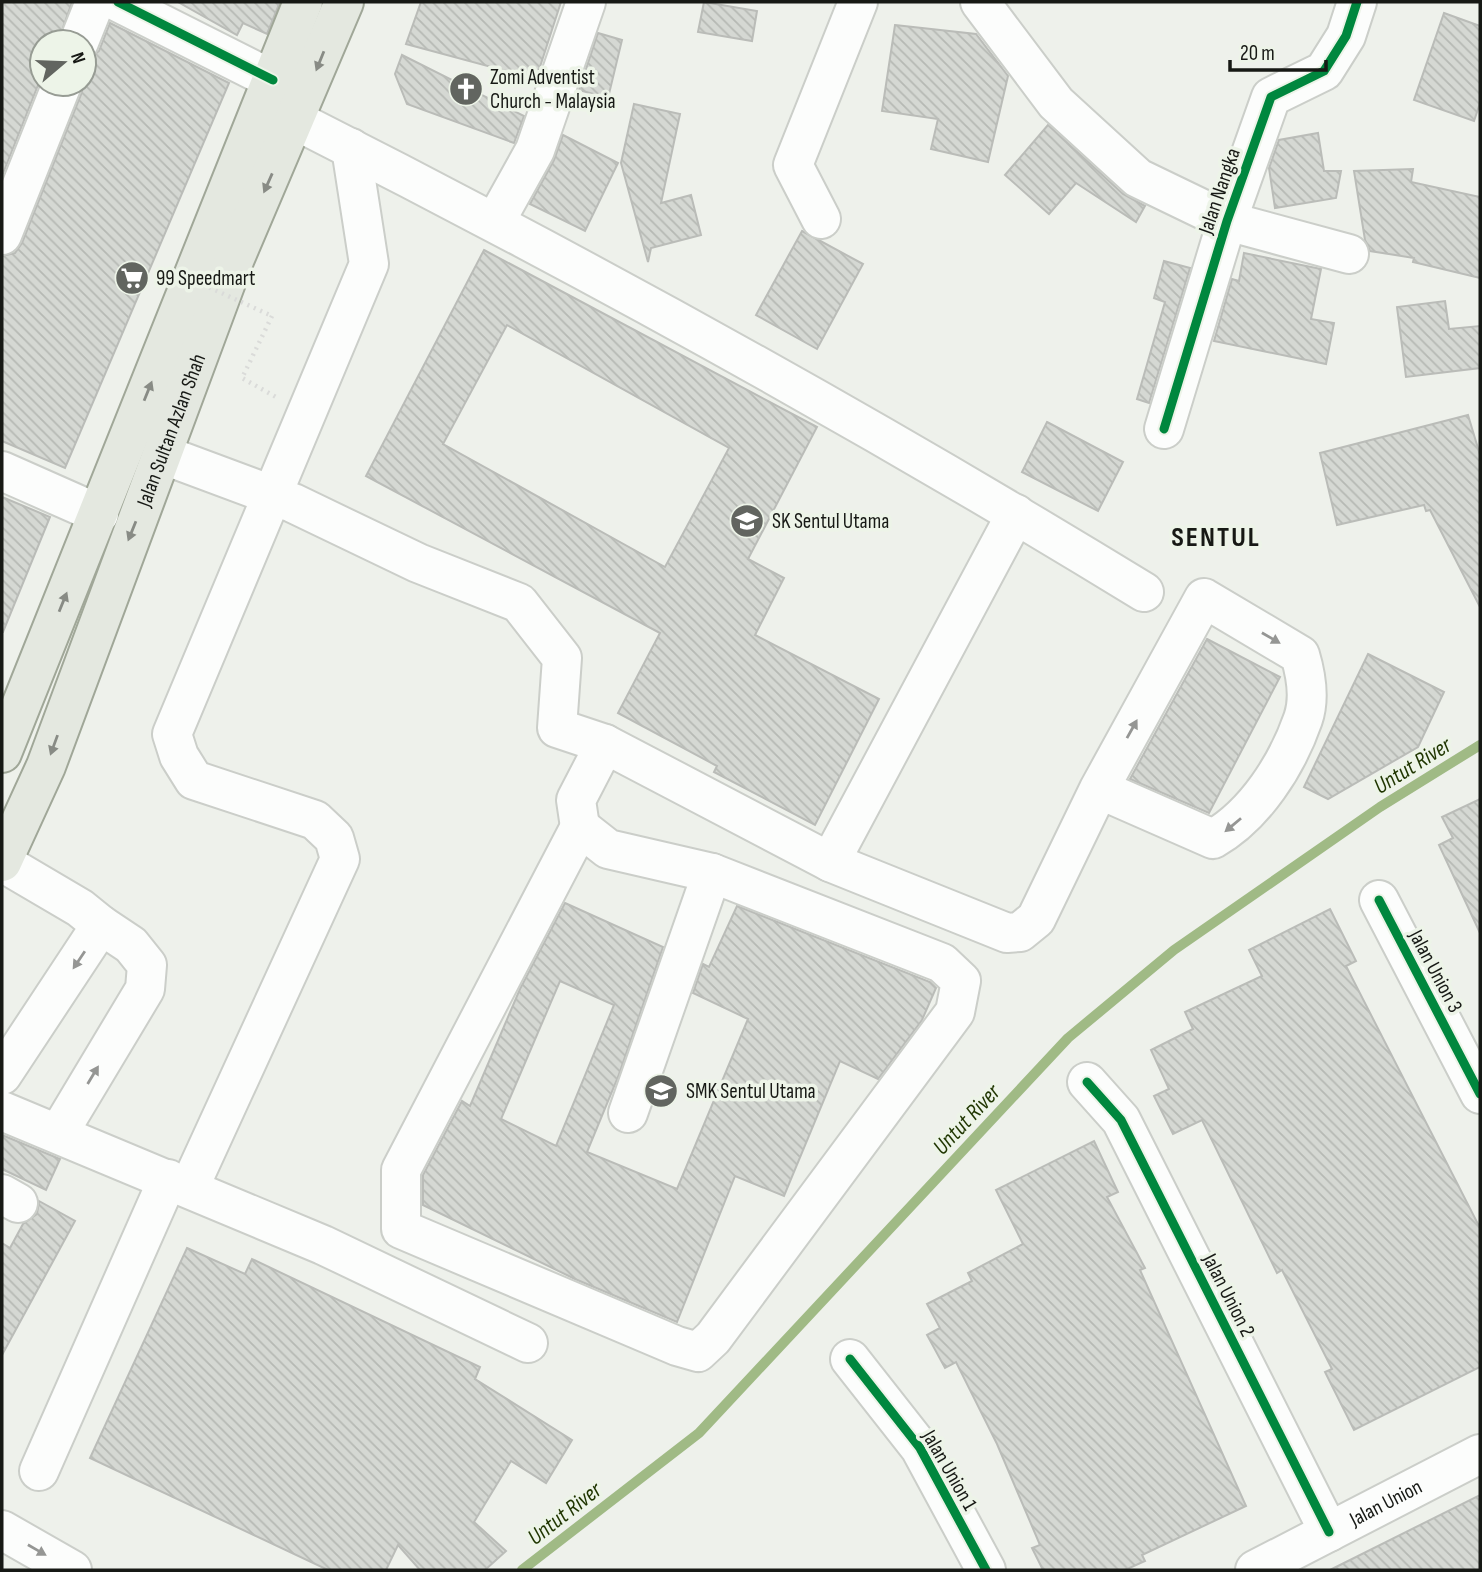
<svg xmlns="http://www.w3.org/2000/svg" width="1482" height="1572" font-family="'Sofia Sans Condensed',sans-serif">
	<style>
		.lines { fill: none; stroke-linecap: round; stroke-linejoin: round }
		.stream { stroke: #a0ba85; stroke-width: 10 }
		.building { fill: url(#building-back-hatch); stroke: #babcb8; stroke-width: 2; fill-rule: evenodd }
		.minor-casing { stroke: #cbcec9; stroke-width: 42 }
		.major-casing { stroke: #a0a798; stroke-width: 42 }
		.path { stroke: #dadbd9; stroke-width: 4.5; stroke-dasharray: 2 5; stroke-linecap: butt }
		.minor { stroke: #fcfdfc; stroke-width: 38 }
		.major { stroke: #e4e8e0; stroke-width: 38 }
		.path-bridge { stroke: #dadbd9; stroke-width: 4.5; stroke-dasharray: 2 5; stroke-linecap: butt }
		.cycleway-casing { stroke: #edf4e8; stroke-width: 13 }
		.cycleway { stroke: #00873e; stroke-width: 9 }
		.oneway { fill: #888b85 }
		.oneway2 { fill: #959694 }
		.labels { text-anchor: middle; stroke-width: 7; stroke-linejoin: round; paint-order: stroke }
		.poi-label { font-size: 21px; fill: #171915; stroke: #edf4e8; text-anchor: start }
		.street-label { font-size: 21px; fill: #171915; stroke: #edf4e8 }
		.water-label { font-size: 23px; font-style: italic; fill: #1f3500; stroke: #edf4e8 }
		.district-label { font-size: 28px; font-weight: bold; letter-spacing: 2px; fill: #171915; stroke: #edf4e8 }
	</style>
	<defs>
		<pattern id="building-back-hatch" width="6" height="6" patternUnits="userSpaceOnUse" patternTransform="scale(1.75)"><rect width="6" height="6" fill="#d5d8d3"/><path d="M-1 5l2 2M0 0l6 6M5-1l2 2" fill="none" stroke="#b6b9b4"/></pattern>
	</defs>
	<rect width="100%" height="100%" fill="#eef1eb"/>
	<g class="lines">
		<path class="stream" d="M522,1570L699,1433L1068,1038L1174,950L1380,807L1480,745"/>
	</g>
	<g class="building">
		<path d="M2,2H72L58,42H42V75L2,176Z"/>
		<path d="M178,2H280L267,34L243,23L237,35Z"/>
		<path d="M421,2H561L536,79L406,44Z"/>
		<path d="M704,2L757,11L752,41L698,32Z"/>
		<path d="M1444,13L1480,26V103L1474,121L1414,100Z"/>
		<path d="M110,23L229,83L65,468L2,441V256L15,253L22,243L82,92L84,63L99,51Z"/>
		<path d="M895,25L976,34L1008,76L988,162L931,149L938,119L882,111Z"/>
		<path d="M598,33L622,40L608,98L579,90Z"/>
		<path d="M402,55L524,116L514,143L407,104L395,74Z"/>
		<path d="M634,104L680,114L661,203L691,195L701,235L651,248L648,262L621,163Z"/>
		<path d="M1048,125L1123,194L1145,206L1136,222L1076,183L1049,214L1005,175Z"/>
		<path d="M1318,133L1324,171H1341L1336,198L1275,208L1269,168L1279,140Z"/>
		<path d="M563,135L618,163L585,231L530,204L554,160Z"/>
		<path d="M1413,169L1411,182L1480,197V278L1413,262L1414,258L1370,251L1365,240L1354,171Z"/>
		<path d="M802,231L863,264L817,349L756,315Z"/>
		<path d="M484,250L817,427L748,559L784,578L755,635L879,699L815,825L714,772L717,766L618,713L660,633L366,476ZM507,325L729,448L665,567L443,444Z"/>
		<path d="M1244,253L1321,269L1311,319L1334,323L1326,364L1214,341L1232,279L1239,281Z"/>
		<path d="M1164,261L1190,268L1149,403L1137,399L1165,302L1154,298Z"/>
		<path d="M1445,301L1449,329L1480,326V368L1406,377L1397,307Z"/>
		<path d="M1468,415L1480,455V607L1430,510L1426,511L1424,505L1337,525L1320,453Z"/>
		<path d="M1047,422L1123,462L1098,511L1022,472Z"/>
		<path d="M2,497L50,517L3,632H2Z"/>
		<path d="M1207,639L1280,677L1209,813L1130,779Z"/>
		<path d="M1368,654L1444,692L1418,747L1328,799L1304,787Z"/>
		<path d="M1480,799V933L1439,845L1453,838L1442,817Z"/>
		<path d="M565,903L663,947L618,1077L587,1152L677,1189L748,1019L693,993L703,964L709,967L737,906L930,982L936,988L922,1020L878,1079L840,1061L784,1196L735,1176L677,1322L575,1279L423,1205V1175L462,1101L470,1106L520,989ZM560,981L614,1005L556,1146L501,1119Z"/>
		<path d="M1330,909L1356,961L1346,966L1480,1228V1367L1354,1430L1325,1372L1332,1369L1282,1270L1277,1273L1202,1120L1173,1134L1154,1096L1169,1089L1151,1050L1193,1029L1185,1012L1262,976L1249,950Z"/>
		<path d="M2,1135L60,1159L46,1190L2,1169Z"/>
		<path d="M1094,1141L1118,1192L1107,1197L1145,1268L1140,1270L1246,1506L1142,1555L1145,1561L1125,1570H1043L1032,1548L1040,1545L997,1444L956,1362L945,1368L927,1335L940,1328L927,1304L972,1281L968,1273L1023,1244L996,1190Z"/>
		<path d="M39,1201L75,1221L2,1355V1243L10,1248L23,1224L37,1214Z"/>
		<path d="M187,1248L245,1274L252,1259L480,1367L475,1379L572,1440L546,1483L511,1461L474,1522L506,1551L485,1570H420L398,1545L386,1570H328L90,1458Z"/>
		<path d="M1480,1495V1570H1330Z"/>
	</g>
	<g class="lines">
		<g class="minor-casing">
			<g id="minor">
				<path d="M118,2L273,80"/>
				<path d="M980,2L1056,103L1138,178L1227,221L1349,254"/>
				<path d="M79,42L95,2"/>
				<path d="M295,120C584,266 868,423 1144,592"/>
				<path d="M821,219L793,165L858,2"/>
				<path d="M495,222L535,150L586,2"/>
				<path d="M2,235L62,84"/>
				<path d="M1164,429L1227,221L1271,97L1324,71L1346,36L1357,2"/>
				<path d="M164,455L293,503L418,563L519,603L562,658L557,728L605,744L830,862L1007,933L1020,932L1036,919L1099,789L1204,598L1300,655C1306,675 1310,699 1303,719C1287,765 1255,815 1213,839L1099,789"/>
				<path d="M2,471L99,514"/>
				<path d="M580,827L608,849L712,873L942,963L961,981L955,1012L713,1338L698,1352L677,1346L401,1229V1170Z"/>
				<path d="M580,827L576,800L605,744"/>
				<path d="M2,862L80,908L101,925"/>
				<path d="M830,862L1016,514"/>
				<path d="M1379,900L1480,1094"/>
				<path d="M2,1075L101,925L131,945L147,965L145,989L58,1134"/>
				<path d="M1087,1082L1121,1120L1329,1532"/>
				<path d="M2,1111L323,1245L528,1343"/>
				<path d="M628,1113L712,873"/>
				<path d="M189,1188L340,859L334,838L315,820L194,780L179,756L172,734L369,264L351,148"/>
				<path d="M2,1194L18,1203"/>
				<path d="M850,1359L920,1448L986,1570"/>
				<path d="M39,1471L168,1179"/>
				<path d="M2,1530L72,1570"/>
				<path id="s1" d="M1255,1570L1480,1454"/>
			</g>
		</g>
		<g class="major-casing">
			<g id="major">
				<path d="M2,753L303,2"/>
				<path id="s2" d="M2,862L46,766L235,258L344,2"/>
			</g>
		</g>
		<path class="path" d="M272,316L242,378L276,397"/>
		<use href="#minor" class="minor"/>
		<use href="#major" class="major"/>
		<path class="path-bridge" d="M171,270L272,316"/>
		<g class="cycleway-casing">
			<g id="cycleway">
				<path d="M118,2L273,80"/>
				<path d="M1164,429L1227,221L1271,97L1324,71L1346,36L1357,2"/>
				<path d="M1379,900L1480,1094"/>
				<path d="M1087,1082L1121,1120L1329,1532"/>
				<path d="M850,1359L920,1448L986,1570"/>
			</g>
		</g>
		<use href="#cycleway" class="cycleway"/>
	</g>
	<defs><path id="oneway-solid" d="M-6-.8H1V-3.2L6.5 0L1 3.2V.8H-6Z" transform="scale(1.75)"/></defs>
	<g class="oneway">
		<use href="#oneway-solid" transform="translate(320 61) rotate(112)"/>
		<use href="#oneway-solid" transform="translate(268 183) rotate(114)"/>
		<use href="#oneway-solid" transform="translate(148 391) rotate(-68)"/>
		<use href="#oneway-solid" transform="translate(132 531) rotate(112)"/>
		<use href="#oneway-solid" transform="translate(63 602) rotate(-68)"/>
		<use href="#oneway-solid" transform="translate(54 745) rotate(110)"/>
	</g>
	<g class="oneway2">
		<use href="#oneway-solid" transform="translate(1271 638) rotate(30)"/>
		<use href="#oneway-solid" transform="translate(1132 729) rotate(-61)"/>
		<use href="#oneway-solid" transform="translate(1233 825) rotate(140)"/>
		<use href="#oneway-solid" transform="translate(79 960) rotate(124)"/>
		<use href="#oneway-solid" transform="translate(93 1075) rotate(-59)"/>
		<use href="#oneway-solid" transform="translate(37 1550) rotate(30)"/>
	</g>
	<defs>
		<g id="church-disc" transform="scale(1.75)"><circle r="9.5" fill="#626560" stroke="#edf4e8"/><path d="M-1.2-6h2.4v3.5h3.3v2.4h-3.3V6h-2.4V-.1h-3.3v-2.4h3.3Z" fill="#fff"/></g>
		<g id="supermarket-disc" transform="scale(1.75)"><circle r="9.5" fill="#626560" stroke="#edf4e8"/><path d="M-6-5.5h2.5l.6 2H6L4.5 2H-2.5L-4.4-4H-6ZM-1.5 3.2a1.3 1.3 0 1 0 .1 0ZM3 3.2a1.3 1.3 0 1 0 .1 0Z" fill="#fff"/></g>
		<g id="school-disc" transform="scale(1.75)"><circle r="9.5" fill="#626560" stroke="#edf4e8"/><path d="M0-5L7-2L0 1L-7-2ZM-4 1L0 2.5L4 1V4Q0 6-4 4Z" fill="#fff"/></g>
	</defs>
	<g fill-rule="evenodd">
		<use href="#church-disc" x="466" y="89"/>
		<use href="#supermarket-disc" x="132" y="278"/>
		<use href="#school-disc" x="747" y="521"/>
		<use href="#school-disc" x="661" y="1091"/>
	</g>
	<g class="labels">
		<g class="poi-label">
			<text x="490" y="84">Zomi Adventist<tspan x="490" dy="24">Church - Malaysia</tspan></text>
			<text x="156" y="285">99 Speedmart</text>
			<text x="772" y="528">SK Sentul Utama</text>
			<text x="686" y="1098">SMK Sentul Utama</text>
		</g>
		<g class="street-label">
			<text transform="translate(1219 191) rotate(-71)" y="7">Jalan Nangka</text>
			<text dy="7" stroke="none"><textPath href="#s2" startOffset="464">Jalan Sultan Azlan Shah</textPath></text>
			<text transform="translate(1436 971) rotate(62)" y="7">Jalan Union 3</text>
			<text transform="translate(1229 1295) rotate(63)" y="7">Jalan Union 2</text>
			<text transform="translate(950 1470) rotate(60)" y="7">Jalan Union 1</text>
			<text dy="7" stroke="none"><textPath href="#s1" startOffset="147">Jalan Union</textPath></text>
		</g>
		<g class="water-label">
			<text transform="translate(1412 765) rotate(-32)" y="8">Untut River</text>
			<text transform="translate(966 1119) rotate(-47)" y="8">Untut River</text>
			<text transform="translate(564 1513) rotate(-38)" y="8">Untut River</text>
		</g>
		<g class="district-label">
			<text x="1216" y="546">SENTUL</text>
		</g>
	</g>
	<rect width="1482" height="1572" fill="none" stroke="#171915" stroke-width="7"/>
	<g transform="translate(63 63) rotate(71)"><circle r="33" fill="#edf4e8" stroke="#979c94" stroke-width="2"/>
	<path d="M0-5L12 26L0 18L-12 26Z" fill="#626560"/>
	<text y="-10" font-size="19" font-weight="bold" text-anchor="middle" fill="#171915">N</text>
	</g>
	<path d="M1230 60v10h96v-10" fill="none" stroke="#171915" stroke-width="3.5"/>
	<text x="1240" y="60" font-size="21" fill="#171915" stroke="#edf4e8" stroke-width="5" paint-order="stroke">20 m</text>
</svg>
